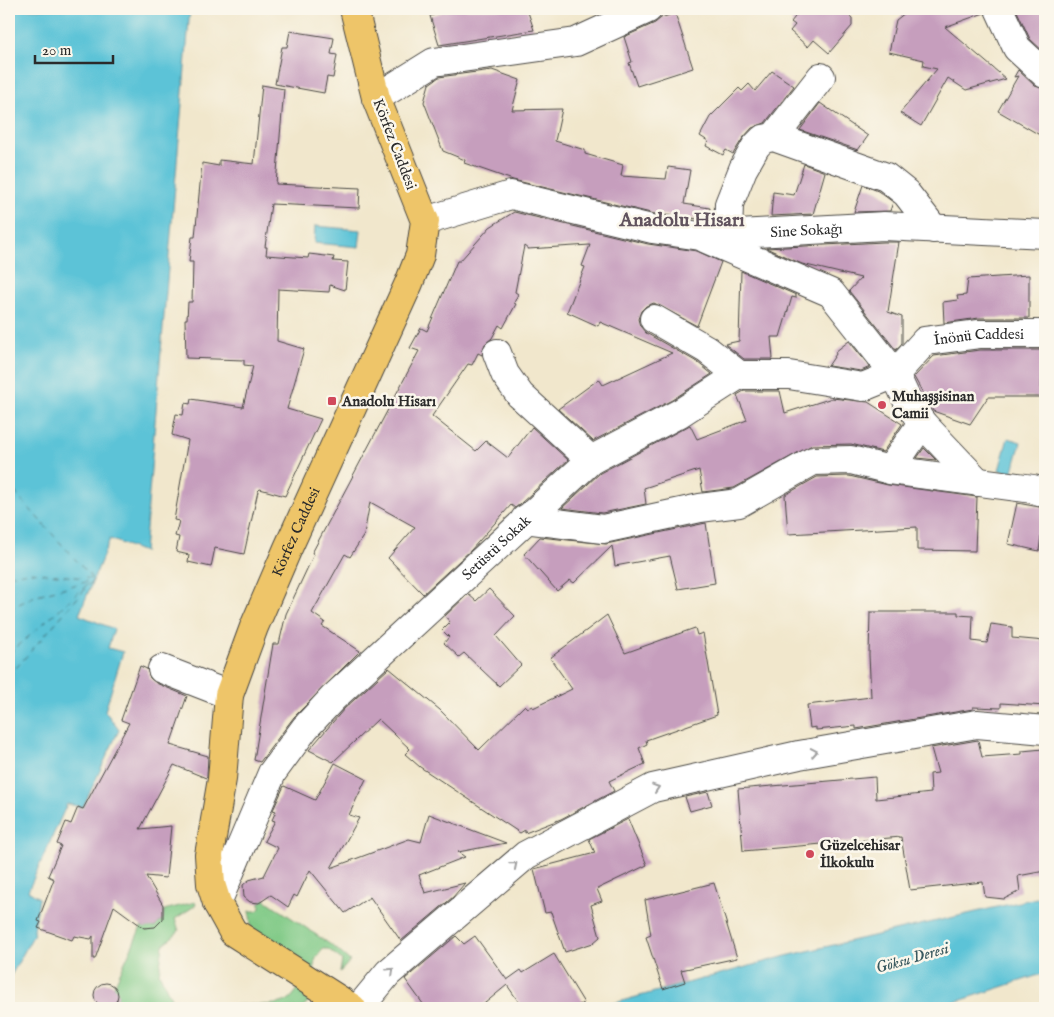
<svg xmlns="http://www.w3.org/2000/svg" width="1054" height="1017" font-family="'IM FELL English',serif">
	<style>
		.green { fill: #81ca87; stroke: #567a59 }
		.water { fill: #5bc3d7; stroke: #437781 }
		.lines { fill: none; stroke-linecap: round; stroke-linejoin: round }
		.ferry { stroke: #39595f; stroke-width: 1; stroke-dasharray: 6 5; stroke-linecap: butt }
		.building { fill: #c69ebd }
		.minor-casing { stroke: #494743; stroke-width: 30 }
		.major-casing { stroke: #494743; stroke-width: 30 }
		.minor { stroke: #fff; stroke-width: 28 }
		.major { stroke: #eec569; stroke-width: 28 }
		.oneway { stroke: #a0a0a0 }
		.poi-dot { fill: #d1495b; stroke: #fbf7ec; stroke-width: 2 }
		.labels { text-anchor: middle; stroke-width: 5; stroke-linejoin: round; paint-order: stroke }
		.street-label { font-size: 15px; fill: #2b2b2b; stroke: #fbf7ec }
		.poi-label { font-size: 15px; font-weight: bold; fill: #2b2b2b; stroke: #fbf7ec; text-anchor: start }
		.water-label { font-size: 16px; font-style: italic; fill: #39595f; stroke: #fbf7ec }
		.district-label { font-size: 20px; font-weight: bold; fill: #61535e; stroke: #fbf7ec }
	</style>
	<rect width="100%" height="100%" fill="#fbf7ec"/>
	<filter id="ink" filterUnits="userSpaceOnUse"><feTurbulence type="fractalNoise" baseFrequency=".02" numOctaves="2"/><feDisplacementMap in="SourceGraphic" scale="10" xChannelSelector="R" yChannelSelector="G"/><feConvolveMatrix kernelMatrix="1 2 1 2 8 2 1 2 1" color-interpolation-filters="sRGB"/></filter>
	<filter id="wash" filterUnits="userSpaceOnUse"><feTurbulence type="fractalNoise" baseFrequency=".0096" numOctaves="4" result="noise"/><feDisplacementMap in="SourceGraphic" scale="20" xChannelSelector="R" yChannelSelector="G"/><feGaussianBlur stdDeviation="1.12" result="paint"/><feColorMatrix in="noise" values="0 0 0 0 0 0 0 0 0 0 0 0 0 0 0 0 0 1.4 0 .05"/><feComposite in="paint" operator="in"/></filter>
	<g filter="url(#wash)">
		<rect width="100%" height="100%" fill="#f1e7cc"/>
		<g class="green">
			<path d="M264,899L334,947L350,961L340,972L342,960L328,949H323L316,958L312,974L251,932L250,911H257L260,908V902Z"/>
			<path d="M195,902L196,905L175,919L179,931L163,945L159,973L173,1002L172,1005L158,1008H113L118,995L114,986L141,927H155L163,919L164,910Z"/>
			<path d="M299,988L317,991L303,1008H221C241,1001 274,1009 288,1000C293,997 296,991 299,988Z"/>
		</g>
		<g class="water">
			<path d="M9,9H190L144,552L110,539L79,615L114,629L108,648L123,652L105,711L119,730L83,807L67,804L28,891L39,898L33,936L9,979Z"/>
			<path d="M315,226L361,230L359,247L314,243Z"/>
			<path d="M1008,438L1021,442L1012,474L999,470Z"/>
			<path d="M1045,896V973L937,1008H596L786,956Z"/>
		</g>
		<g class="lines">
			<g class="ferry">
				<path d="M9,482L17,495L93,579"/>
				<path d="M9,575L30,572L94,579L9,676"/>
				<path d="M9,609L37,595L93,580"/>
				<path d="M9,654L89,583"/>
			</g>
		</g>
		<g id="blocks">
			<g class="building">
				<path d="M452,9H527L534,30L439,45L430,16Z"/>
				<path d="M801,9H842L852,18V26L829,53L814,40L808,47L790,31L795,25L791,22Z"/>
				<path d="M910,9H984V13L945,27L1006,79L966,90L948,78L921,126L900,113L937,69L923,66L924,60L889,52L896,20Z"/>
				<path d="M1016,9H1045V53L1030,39Z"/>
				<path d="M675,13L693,68L637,86L629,63L632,62L624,37L655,23L661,18Z"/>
				<path d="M290,31L334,38L331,54L337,55L333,78L327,77L324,93L275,84L282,47H287Z"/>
				<path d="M492,70L520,80L512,110L562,109L555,141L585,150V154L623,165L621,176L666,179L668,167L690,170L684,204L710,208L708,220L655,214L513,180L464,163L465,160L443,151L424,102L429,84L439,77Z"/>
				<path d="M1018,70L1035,86L1045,89V138L998,111L1018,76L1014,77Z"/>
				<path d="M772,71L794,86L765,123L752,128L743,138L733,154L726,150L723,155L706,146L708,141L700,136L710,117L739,88L742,91L749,84L755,91Z"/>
				<path d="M262,85L284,89L276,184L360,188L359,208L271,204L265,247H267L266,255L308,258L309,254L334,257L333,261L348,262L345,290L330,285L329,292L278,289L277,341L304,349L287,409L321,419L285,496L260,489L258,491L244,554L215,548L211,567L188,562L189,555L176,552L179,537L175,536L179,521L174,520L188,440L172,435L176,414L183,415L185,403L190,404L191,399L243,407L253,366L244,365V360L186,358L185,319H187L188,302H192L193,262H189L192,237H195L202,163L219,166V160L254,164Z"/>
				<path d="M820,103L868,136L858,150L800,130Z"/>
				<path d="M804,164L825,172L813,214L771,216L773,192L794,195Z"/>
				<path d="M863,185L878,191L893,202L890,211L854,212Z"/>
				<path d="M514,212L648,244L697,251L721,262L697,326L654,303L646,306L641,311L638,319L640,326L646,333L697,362L712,374L672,400L593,441L558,409L599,379L603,385L672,353L600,322L598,326L567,312L585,267L582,266L590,245L528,249L524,246L515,292L518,294L514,303L516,304L503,328L499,325L492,338L485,344L482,355L478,353L472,365L468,364L432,416L476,451L486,441L508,458L532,427L568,460L520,504L515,508L511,505L471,550L423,594L388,558L415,527L370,502L364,535L350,557L345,554L312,613L325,622L322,626L360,651L294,717L260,762L254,760L273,644H279L286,614L314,554L312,553L419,351L410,348L421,328L427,331L457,261H460L490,227Z"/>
				<path d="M884,242H899L888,312L902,317V343L896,350L849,291L861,278L802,264L766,248Z"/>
				<path d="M741,271L796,295V298L792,297L780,337H771L773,359H744L725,344L739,341Z"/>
				<path d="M1029,275V318H979L944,323L943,302L958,300L957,296L966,295L968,279Z"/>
				<path d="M849,341L870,367L861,371L828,366L836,354L835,352Z"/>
				<path d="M980,350H1042L1041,397H988L970,424L933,411L914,377L934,356Z"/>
				<path d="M744,391H780L785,413L832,398L868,402L902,424L883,452L851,444L812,445L734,488L703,492L699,470L644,488L646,504L602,513L562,508L600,473L690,425L697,439L747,420L737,395Z"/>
				<path d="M924,448L936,460L917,458Z"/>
				<path d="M849,476L888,485L977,497L975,551L917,550V527L788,534L785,495L817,477Z"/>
				<path d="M1017,503L1045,508V537L1041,536L1039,551L1008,544Z"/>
				<path d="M706,523L715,583L678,589L670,556L615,566L612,546L574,583L570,580L557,591L524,554L540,537L606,544Z"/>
				<path d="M489,589L515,616L496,636L521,665L499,686L464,653L459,657L444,643L449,637L442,630L450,622L445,616L468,594L476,601Z"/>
				<path d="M870,612H958V615L973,616L972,641L987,643L991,624L1012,627V638L1045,641V706L1001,703V708L973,707V709L856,729V726L816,730V727L810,728L807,705L871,697L869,655Z"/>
				<path d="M607,615L625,653L695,628L697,635L703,633L717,715L646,740L647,744L639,748L645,764L609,781L614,791L561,819L525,833V830L520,833L420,767L405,754L410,749L378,719L333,762L309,750L344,709L389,668L440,710L479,750L525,705L528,708L532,706L533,708L572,689L550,658Z"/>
				<path d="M140,666L147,669L150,678L156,683L187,696L170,745L208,756L207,776L206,778L174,765L140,829L171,826L166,878L146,876L163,905V919L155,927L144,928L114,906L95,959H93V936L91,939L74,936L72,940L38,928L41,922L38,921L54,879L48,876L61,846L57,844L66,822L71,824L78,807L83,809L129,723L121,720Z"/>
				<path d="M978,740L982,757L1022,754V751L1043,749L1045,871L1018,876L1020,891L1004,899L985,897L983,882L910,890L901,837L743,851L738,789L875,777L876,799L931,793L930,774L938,773L931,748Z"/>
				<path d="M335,763L366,779L349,815L359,818L331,868L409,839L421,842L429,814L506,843L458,852L465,857L419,875L425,893L465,883L453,897L401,941L370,897L345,913L310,870L297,897L294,895L288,907L271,895L259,903L250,902L244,897L243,885L249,880L264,876L278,848L264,841L275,821L272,820L276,811L273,810L284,786L315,800Z"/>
				<path d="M708,792L712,805L690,811L685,797Z"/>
				<path d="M628,819L647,865L597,889L602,901L591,905L600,937L593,943L565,952L551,912L545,913L534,869L595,853L589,839Z"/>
				<path d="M714,883L737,958L681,970L685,982L663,989L646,937L651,935L645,900Z"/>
				<path d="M456,936L464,944L475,936L507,980L521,970L523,973L554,954L584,1003L571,1008H523L507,985L479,1008H426L405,979Z"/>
				<circle cx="106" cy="995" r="12"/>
			</g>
		</g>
	</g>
	<g filter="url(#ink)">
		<use href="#blocks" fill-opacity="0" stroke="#494743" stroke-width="1"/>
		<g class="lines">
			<g class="minor-casing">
				<g id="minor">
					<path d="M999,9L1017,48L1045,74"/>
					<path d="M376,98L434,62L576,42L648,9"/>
					<path d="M774,137L821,77"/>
					<path id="s1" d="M425,221L511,195L652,229L700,236L884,226L1045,234"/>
					<path d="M728,235L729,204L743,169L756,146L763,139L774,137L886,177L906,193L934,229"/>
					<path d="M706,239L831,293L895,374L908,402L922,423L978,482"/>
					<path d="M654,319L706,349L739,375"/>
					<path d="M497,353L505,374L520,395L591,460"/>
					<path d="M890,470L922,423"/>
					<path d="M525,519L603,529L700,508L739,503L813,461L851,460L890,470L1033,489L1045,493"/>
					<path d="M162,669L229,695"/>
					<path id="s2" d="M217,903L272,773L305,728L333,698L591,460L680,413L739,375H789L863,387L895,374L925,341L979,334H1045"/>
					<path d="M359,1008L388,973L526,855L653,788L799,755L977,724L1045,730"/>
				</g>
			</g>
			<g class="major-casing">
				<g id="major">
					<path id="s3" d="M352,1008L233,932L217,903L211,884L209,855L222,779L229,695L254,627L288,548L409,283L420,255L425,221L376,98L354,9"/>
				</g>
			</g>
			<use href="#minor" class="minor"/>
			<use href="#major" class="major"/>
		</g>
		<defs><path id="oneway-chevron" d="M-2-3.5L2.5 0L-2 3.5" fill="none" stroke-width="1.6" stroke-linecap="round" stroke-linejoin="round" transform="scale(1.25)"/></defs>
		<g class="oneway">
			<use href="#oneway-chevron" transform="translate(814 752) rotate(-10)"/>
			<use href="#oneway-chevron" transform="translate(656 788) rotate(-18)"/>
			<use href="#oneway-chevron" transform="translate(514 865) rotate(-40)"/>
			<use href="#oneway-chevron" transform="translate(391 971) rotate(-44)"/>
		</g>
	</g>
	<g class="poi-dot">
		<rect x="327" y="396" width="10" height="10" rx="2.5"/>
		<circle cx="882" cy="405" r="5"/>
		<circle cx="810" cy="854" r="5"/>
	</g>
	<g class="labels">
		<g class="street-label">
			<text transform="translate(395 144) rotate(69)" y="5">Körfez Caddesi</text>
			<text dy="5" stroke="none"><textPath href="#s1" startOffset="390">Sine Sokağı</textPath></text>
			<text dy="5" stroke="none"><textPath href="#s2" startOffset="1018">İnönü Caddesi</textPath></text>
			<text dy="5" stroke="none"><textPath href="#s3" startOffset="561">Körfez Caddesi</textPath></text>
			<text dy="5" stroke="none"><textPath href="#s2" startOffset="460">Setüstü Sokak</textPath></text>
		</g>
		<g class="poi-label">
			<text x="892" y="401">Muhaşşisinan<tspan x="892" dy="17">Camii</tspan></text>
			<text x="342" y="406">Anadolu Hisarı</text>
			<text x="820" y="850">Güzelcehisar<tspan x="820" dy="17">İlkokulu</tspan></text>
		</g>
		<g class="water-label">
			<text transform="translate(912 957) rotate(-16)" y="6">Göksu Deresi</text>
		</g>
		<g class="district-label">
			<text x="682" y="226">Anadolu Hisarı</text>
		</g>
	</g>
	<rect width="1054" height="1017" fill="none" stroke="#fbf7ec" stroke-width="30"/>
	<path d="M35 55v8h78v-8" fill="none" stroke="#2b2b2b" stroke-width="2.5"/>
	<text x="42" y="55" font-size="15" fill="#2b2b2b" stroke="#fbf7ec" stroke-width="4" paint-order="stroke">20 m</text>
</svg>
